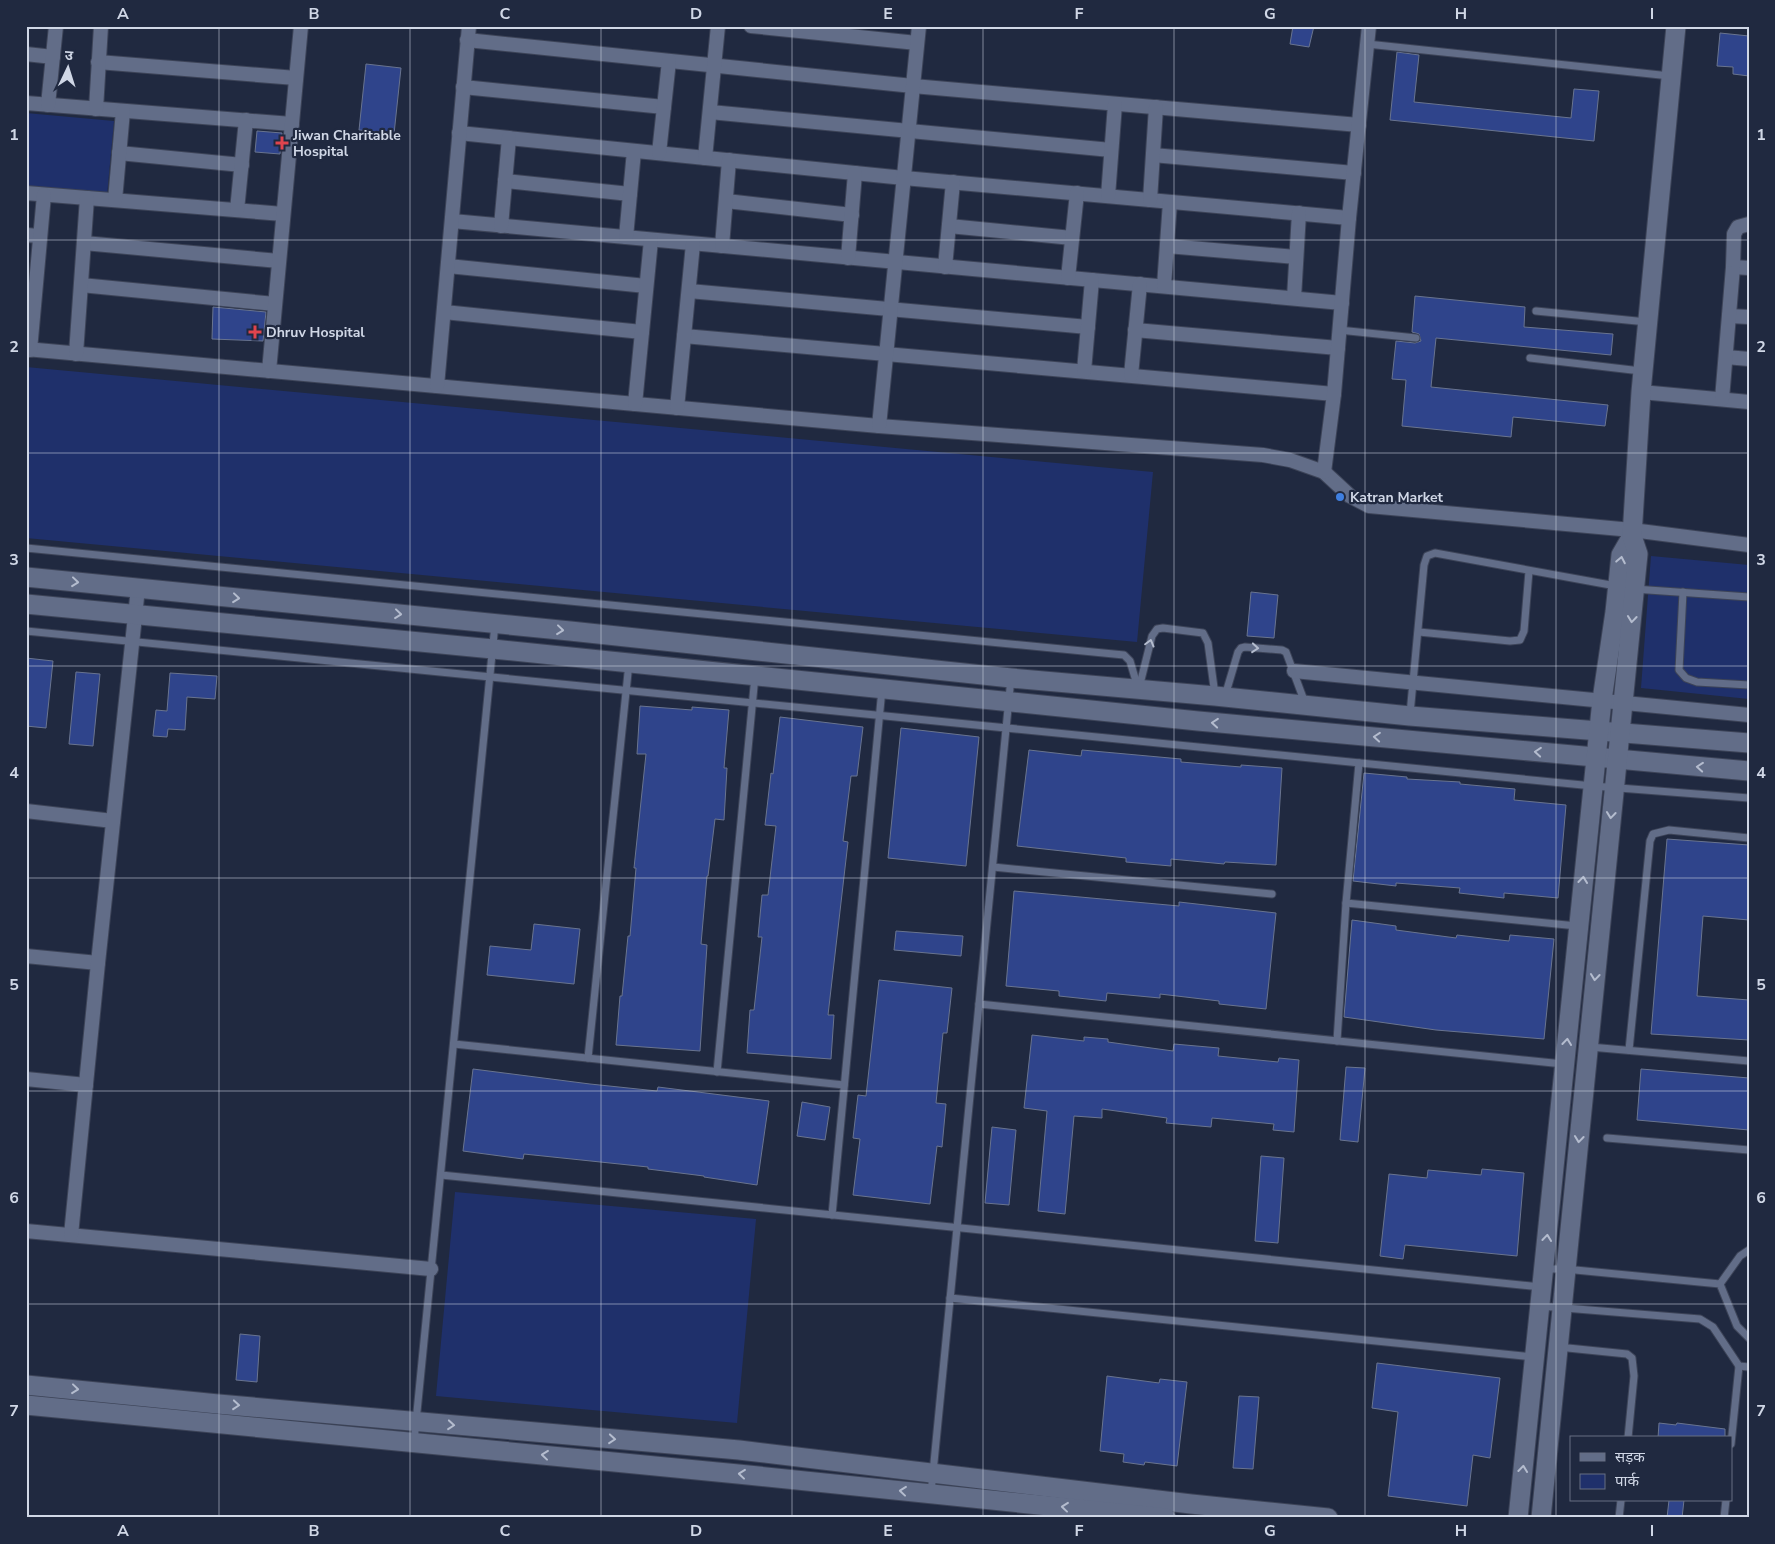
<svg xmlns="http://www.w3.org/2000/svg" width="1775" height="1544" font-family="'Nunito Sans','Noto Sans Devanagari',sans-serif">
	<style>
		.green { fill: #1f306b }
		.building { fill: #2f448b; stroke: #69748f }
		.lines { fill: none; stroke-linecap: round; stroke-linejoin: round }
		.lane-casing { stroke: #3d4458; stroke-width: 9 }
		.street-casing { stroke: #3d4458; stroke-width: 16 }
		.secondary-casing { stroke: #3d4458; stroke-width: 21 }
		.lane { stroke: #626d88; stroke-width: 7 }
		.street { stroke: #626d88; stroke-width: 14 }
		.secondary { stroke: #626d88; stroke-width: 19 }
		.oneway { stroke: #b4bcce }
		.grid { fill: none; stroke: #d0d7e6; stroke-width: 1; stroke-opacity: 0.55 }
		.health-dot { fill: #e0444e; stroke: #202940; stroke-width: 2 }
		.shop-dot { fill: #3f7fe0; stroke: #202940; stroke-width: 2 }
		.labels { text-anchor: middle; stroke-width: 4.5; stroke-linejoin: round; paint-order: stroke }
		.poi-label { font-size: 14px; font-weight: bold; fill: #d0d7e6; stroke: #202940; text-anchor: start }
		.neatline { fill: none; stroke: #d0d7e6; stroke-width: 2 }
		.grid-label { font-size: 16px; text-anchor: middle; font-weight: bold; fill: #d0d7e6 }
	</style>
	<rect width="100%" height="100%" fill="#202940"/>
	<g class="green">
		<path d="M26,113L114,121L107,195L26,188Z"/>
		<path d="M26,367L1153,472L1137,642L26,538Z"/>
		<path d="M1651,556L1749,565V699L1641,688Z"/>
		<path d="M455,1192L756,1219L737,1423L436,1396Z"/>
	</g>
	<g class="building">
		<path d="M1293,26H1314L1309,47L1290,44Z"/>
		<path d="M1720,33L1749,36V76L1733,74V67L1717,66Z"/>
		<path d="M1397,52L1419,55L1414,102L1571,118L1574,89L1599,91L1594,141L1390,120Z"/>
		<path d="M366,64L401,68L394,134L359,130Z"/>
		<path d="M257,131L282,133L280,154L255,152Z"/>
		<path d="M1415,296L1525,307L1524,327L1613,334L1611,355L1436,338L1431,387L1608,405L1605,426L1513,417L1511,437L1402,426L1406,380L1392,379L1396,341L1415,343L1421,341L1419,334L1412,332Z"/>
		<path d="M213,307L266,312L263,341L212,339Z"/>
		<path d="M1251,592L1278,595L1274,638L1247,636Z"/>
		<path d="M26,658L53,661L46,728L26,726Z"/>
		<path d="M76,672L100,674L93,746L69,744Z"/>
		<path d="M170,673L217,676L215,699L187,697L185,730L168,729L167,737L153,736L156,710L167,711Z"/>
		<path d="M640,706L692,710V707L729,710L724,768H727L724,820L715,819L708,876H707L701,944L707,945L700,1051L616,1045L620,996H622L628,936H630L636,868H634L646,754H637Z"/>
		<path d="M780,717L863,727L857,776H851L843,841L848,842L828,1015H834L831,1059L747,1053L750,1010H754L762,937H758L762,895H768L776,826L765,825L771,773L773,774Z"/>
		<path d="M901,728L979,737L966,866L888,858Z"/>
		<path d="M1029,750L1081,756L1082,750L1181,759V762L1241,767V765L1282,768L1276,865L1225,862L1224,864L1171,859V866L1126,862V858L1017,846Z"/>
		<path d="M1364,773L1407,777V779L1460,782V784L1515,789L1514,800L1566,805L1558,898L1504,893V898L1459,893L1460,888L1396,883V886L1353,881Z"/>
		<path d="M1667,839L1749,845V920L1703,916L1697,996L1749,1000V1040L1651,1034Z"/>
		<path d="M1014,891L1179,906V902L1276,913L1266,1009L1219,1004V1001L1160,994V998L1107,993L1106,1001L1059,996V991L1006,986Z"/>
		<path d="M1352,920L1396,926V930L1456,938L1457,935L1509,941L1510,935L1554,939L1544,1039L1436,1030L1344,1017Z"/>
		<path d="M534,924L580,929L574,984L487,975L490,946L531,950Z"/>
		<path d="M896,931L963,936L961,956L894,950Z"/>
		<path d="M879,980L952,988L947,1033H943L936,1103L946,1104L942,1147L937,1146L930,1204L853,1195L860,1139L853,1138L858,1095L866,1096Z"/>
		<path d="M1032,1035L1084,1041V1037L1108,1039V1042L1173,1051L1174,1044L1219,1048L1218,1056L1278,1062L1279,1058L1299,1060L1294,1132L1273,1130L1274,1124L1212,1118L1211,1127L1166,1123L1167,1118L1102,1109V1118L1074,1116L1065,1214L1038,1211L1047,1111L1024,1108Z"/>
		<path d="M1346,1067L1365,1068L1358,1142L1340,1140Z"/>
		<path d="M473,1069L590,1084L657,1091L658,1087L769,1101L757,1185L704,1177V1176L648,1169V1167L524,1154L523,1159L463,1151Z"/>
		<path d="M1641,1069L1749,1078V1130L1637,1120Z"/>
		<path d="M802,1102L830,1107L825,1140L797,1136Z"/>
		<path d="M992,1127L1016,1130L1009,1205L985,1203Z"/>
		<path d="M1261,1156L1284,1158L1278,1243L1255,1241Z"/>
		<path d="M1482,1169L1524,1173L1517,1256L1405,1245L1403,1259L1380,1256L1389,1174L1427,1178L1428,1170L1481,1175Z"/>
		<path d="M240,1334L260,1336L257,1382L236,1380Z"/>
		<path d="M1377,1363L1500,1378L1490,1458L1473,1455L1467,1506L1388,1496L1398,1412L1372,1408Z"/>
		<path d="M1107,1376L1159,1383L1160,1379L1187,1382L1177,1466L1145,1462L1144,1465L1123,1462L1124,1454L1100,1451Z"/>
		<path d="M1239,1396L1259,1397L1253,1469L1233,1468Z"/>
		<path d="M1659,1423L1676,1425L1677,1423L1725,1429V1438H1658Z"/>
		<path d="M1669,1500H1684L1682,1518H1667Z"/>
	</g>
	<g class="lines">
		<g class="lane-casing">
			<g id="lane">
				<path d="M1367,44L1670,76"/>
				<path d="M1536,311L1647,322"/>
				<path d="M1339,330L1416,338"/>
				<path d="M1530,358L1641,371"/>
				<path d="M26,548L1124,655L1130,661L1138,688"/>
				<path d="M1634,589L1749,597"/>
				<path d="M1683,592L1679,670L1686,678L1697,682L1749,685"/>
				<path d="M26,631L1593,786L1749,798"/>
				<path d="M1419,632L1510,641L1520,640L1524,631L1529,571"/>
				<path d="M1139,688L1152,636L1157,629L1163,628L1203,633L1208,643L1215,695"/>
				<path d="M1225,696L1238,652L1241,648L1245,647L1282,650L1286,652L1305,703"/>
				<path d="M1410,714L1424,565L1427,556L1435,553L1616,586"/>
				<path d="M993,867L1272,894"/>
				<path d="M1346,903L1577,926"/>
				<path d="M979,1004L1563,1064"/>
				<path d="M1337,1041L1346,903L1359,763"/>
				<path d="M454,1044L844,1085"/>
				<path d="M1590,1047L1749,1061"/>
				<path d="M1629,1050L1650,841L1653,834L1669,830L1749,838"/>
				<path d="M588,1058L629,663"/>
				<path d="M717,1072L755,676"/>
				<path d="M1607,1138L1749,1150"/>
				<path d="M441,1175L1541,1287"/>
				<path d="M832,1215L882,689"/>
				<path d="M1544,1269H1565L1720,1284L1737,1326L1749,1338"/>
				<path d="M1720,1284L1740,1256L1749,1250"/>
				<path d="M950,1298L1534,1357"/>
				<path d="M1540,1306L1700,1319L1713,1327L1739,1366L1749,1367"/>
				<path d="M1558,1347L1627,1354L1632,1358L1634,1376L1628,1438"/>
				<path d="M414,1442L495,624"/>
				<path d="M1731,1444L1739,1366"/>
				<path d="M931,1493L1011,678"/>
				<path d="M1619,1518L1621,1500"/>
				<path d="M1724,1518L1726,1500"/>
			</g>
		</g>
		<g class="street-casing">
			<g id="street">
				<path d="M751,26L917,43"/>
				<path d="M467,40L913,86L1359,125"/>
				<path d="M26,54L53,57"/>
				<path d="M98,62L296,78"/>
				<path d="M463,87L664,107"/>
				<path d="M26,103L292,124"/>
				<path d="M48,105L56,26"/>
				<path d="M96,109L101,26"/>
				<path d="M710,112L1111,150"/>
				<path d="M459,133L904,178L1349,218"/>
				<path d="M119,153L242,165"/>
				<path d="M659,153L669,61"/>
				<path d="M1153,155L1354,173"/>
				<path d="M705,158L718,26"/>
				<path d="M505,181L630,194"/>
				<path d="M26,193L283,214"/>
				<path d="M1108,196L1115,104"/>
				<path d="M115,200L123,111"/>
				<path d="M1150,200L1156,107"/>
				<path d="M726,201L852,215"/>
				<path d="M237,210L246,120"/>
				<path d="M452,221L1342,303"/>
				<path d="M501,226L509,138"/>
				<path d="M949,226L1072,238"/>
				<path d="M26,235L40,236"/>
				<path d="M626,237L634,151"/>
				<path d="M84,243L279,261"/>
				<path d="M722,246L729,160"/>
				<path d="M1167,246L1296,257"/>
				<path d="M848,258L855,173"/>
				<path d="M448,266L646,286"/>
				<path d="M945,267L953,182"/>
				<path d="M1733,267L1749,268"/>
				<path d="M1068,278L1077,193"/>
				<path d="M81,285L275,304"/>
				<path d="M1164,286L1170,202"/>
				<path d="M689,291L1088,327"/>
				<path d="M1294,298L1299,213"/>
				<path d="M444,312L642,332"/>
				<path d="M1729,316L1749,317"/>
				<path d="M1135,330L1338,348"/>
				<path d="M684,336L1334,394"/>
				<path d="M26,349L879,426L1263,455L1290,460L1324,472L1350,496L1369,506L1632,530L1749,545"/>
				<path d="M30,350L44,195"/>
				<path d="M76,354L87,198"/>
				<path d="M1726,357L1749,359"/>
				<path d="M269,371L301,26"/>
				<path d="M1084,371L1092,280"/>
				<path d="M1131,375L1140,284"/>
				<path d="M437,386L469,26"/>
				<path d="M1641,392L1749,402"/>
				<path d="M1722,399L1733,267L1734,234L1738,227L1749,224"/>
				<path d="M635,404L651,240"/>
				<path d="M677,408L693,244"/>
				<path d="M879,426L919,26"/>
				<path d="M1324,472L1334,394L1349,218L1369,26"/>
				<path d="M1294,671L1749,715"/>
				<path d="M26,811L113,821"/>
				<path d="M26,956L98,963"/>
				<path d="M26,1079L86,1085"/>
				<path d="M26,1231L431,1269"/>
				<path d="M71,1235L98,963L138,588"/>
			</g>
		</g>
		<g class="secondary-casing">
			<g id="secondary">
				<path d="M26,577L570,631L1011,678L1215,696L1410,716L1749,743"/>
				<path d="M26,604L493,649L1198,721L1749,771"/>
				<path d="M26,1385L218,1404L739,1450L1191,1504L1328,1518"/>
				<path d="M26,1405L738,1474L1166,1518"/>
				<path d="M1518,1518L1602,700L1615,612L1621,555L1632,536"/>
				<path d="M1541,1518L1638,554L1632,536L1641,392L1676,26"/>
			</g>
		</g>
		<use href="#lane" class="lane"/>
		<use href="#street" class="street"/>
		<use href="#secondary" class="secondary"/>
	</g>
	<defs><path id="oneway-chevron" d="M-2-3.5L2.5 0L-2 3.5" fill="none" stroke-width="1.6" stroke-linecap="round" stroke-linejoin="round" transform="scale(1.25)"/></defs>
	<g class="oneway">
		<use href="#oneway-chevron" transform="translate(1621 560) rotate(-79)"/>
		<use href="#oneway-chevron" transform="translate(75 582) rotate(6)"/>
		<use href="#oneway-chevron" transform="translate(236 598) rotate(6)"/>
		<use href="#oneway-chevron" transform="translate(398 614) rotate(6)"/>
		<use href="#oneway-chevron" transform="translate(1632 619) rotate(96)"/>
		<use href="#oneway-chevron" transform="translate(560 630) rotate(6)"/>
		<use href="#oneway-chevron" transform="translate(1150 643) rotate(-75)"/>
		<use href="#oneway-chevron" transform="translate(1255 648) rotate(5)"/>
		<use href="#oneway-chevron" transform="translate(1215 723) rotate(-175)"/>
		<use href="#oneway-chevron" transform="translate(1377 737) rotate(-175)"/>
		<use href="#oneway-chevron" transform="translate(1538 752) rotate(-175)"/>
		<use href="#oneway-chevron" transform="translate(1700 767) rotate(-175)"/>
		<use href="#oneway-chevron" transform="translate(1611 815) rotate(96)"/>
		<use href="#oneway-chevron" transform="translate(1583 880) rotate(-84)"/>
		<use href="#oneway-chevron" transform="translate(1595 977) rotate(96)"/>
		<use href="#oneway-chevron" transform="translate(1567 1042) rotate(-84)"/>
		<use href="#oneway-chevron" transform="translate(1579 1139) rotate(96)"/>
		<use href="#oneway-chevron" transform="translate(1547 1238) rotate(-84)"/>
		<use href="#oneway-chevron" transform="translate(75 1389) rotate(6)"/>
		<use href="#oneway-chevron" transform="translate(236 1405) rotate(5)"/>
		<use href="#oneway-chevron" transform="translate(451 1425) rotate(5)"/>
		<use href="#oneway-chevron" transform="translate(612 1439) rotate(5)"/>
		<use href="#oneway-chevron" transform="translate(545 1455) rotate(-174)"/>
		<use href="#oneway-chevron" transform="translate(1523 1469) rotate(-84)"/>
		<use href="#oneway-chevron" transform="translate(742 1474) rotate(-174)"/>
		<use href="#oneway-chevron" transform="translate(903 1491) rotate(-174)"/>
		<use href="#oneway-chevron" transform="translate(1065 1507) rotate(-174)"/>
	</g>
	<path class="grid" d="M219,26V1518M410,26V1518M601,26V1518M792,26V1518M983,26V1518M1174,26V1518M1365,26V1518M1556,26V1518M26,240H1749M26,453H1749M26,666H1749M26,878H1749M26,1091H1749M26,1304H1749"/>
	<g class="health-dot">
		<path d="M279.5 135.5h5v5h5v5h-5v5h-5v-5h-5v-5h5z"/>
		<path d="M252.5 324.5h5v5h5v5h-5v5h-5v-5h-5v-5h5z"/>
	</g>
	<circle class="shop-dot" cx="1340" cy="497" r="5"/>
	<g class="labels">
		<g class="poi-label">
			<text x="293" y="140">Jiwan Charitable<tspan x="293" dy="16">Hospital</tspan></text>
			<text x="266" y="337">Dhruv Hospital</text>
			<text x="1350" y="502">Katran Market</text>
		</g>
	</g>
	<rect width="1775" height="1544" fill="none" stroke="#202940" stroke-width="55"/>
	<rect x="1570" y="1436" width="162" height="65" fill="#202940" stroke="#666f82"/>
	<rect x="1580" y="1453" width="25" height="8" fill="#626d88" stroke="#666f82"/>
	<text x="1615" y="1462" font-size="15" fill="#d0d7e6">सड़क</text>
	<rect x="1580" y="1474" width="25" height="15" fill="#1f306b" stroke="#666f82"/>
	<text x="1615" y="1486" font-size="15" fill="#d0d7e6">पार्क</text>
	<g transform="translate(68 68) rotate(4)" stroke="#202940" stroke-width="4" paint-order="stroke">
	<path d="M0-4L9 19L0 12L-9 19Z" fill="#d0d7e6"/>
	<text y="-8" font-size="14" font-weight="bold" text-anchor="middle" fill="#d0d7e6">उ</text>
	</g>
	<rect x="28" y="28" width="1720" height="1488" class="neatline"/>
	<g class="grid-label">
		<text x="123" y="19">A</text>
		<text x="314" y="19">B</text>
		<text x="505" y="19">C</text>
		<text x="696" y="19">D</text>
		<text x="888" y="19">E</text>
		<text x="1079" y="19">F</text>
		<text x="1270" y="19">G</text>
		<text x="1461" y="19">H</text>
		<text x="1652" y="19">I</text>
		<text x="14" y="140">1</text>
		<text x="1761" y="140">1</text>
		<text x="14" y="352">2</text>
		<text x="1761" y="352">2</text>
		<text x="14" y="565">3</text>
		<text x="1761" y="565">3</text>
		<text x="14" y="778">4</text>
		<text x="1761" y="778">4</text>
		<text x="14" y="990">5</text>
		<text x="1761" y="990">5</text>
		<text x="14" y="1203">6</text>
		<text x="1761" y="1203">6</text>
		<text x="14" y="1416">7</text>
		<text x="1761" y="1416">7</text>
		<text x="123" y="1536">A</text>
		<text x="314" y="1536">B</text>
		<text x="505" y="1536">C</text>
		<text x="696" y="1536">D</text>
		<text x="888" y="1536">E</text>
		<text x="1079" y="1536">F</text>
		<text x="1270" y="1536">G</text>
		<text x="1461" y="1536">H</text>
		<text x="1652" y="1536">I</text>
	</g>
</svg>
